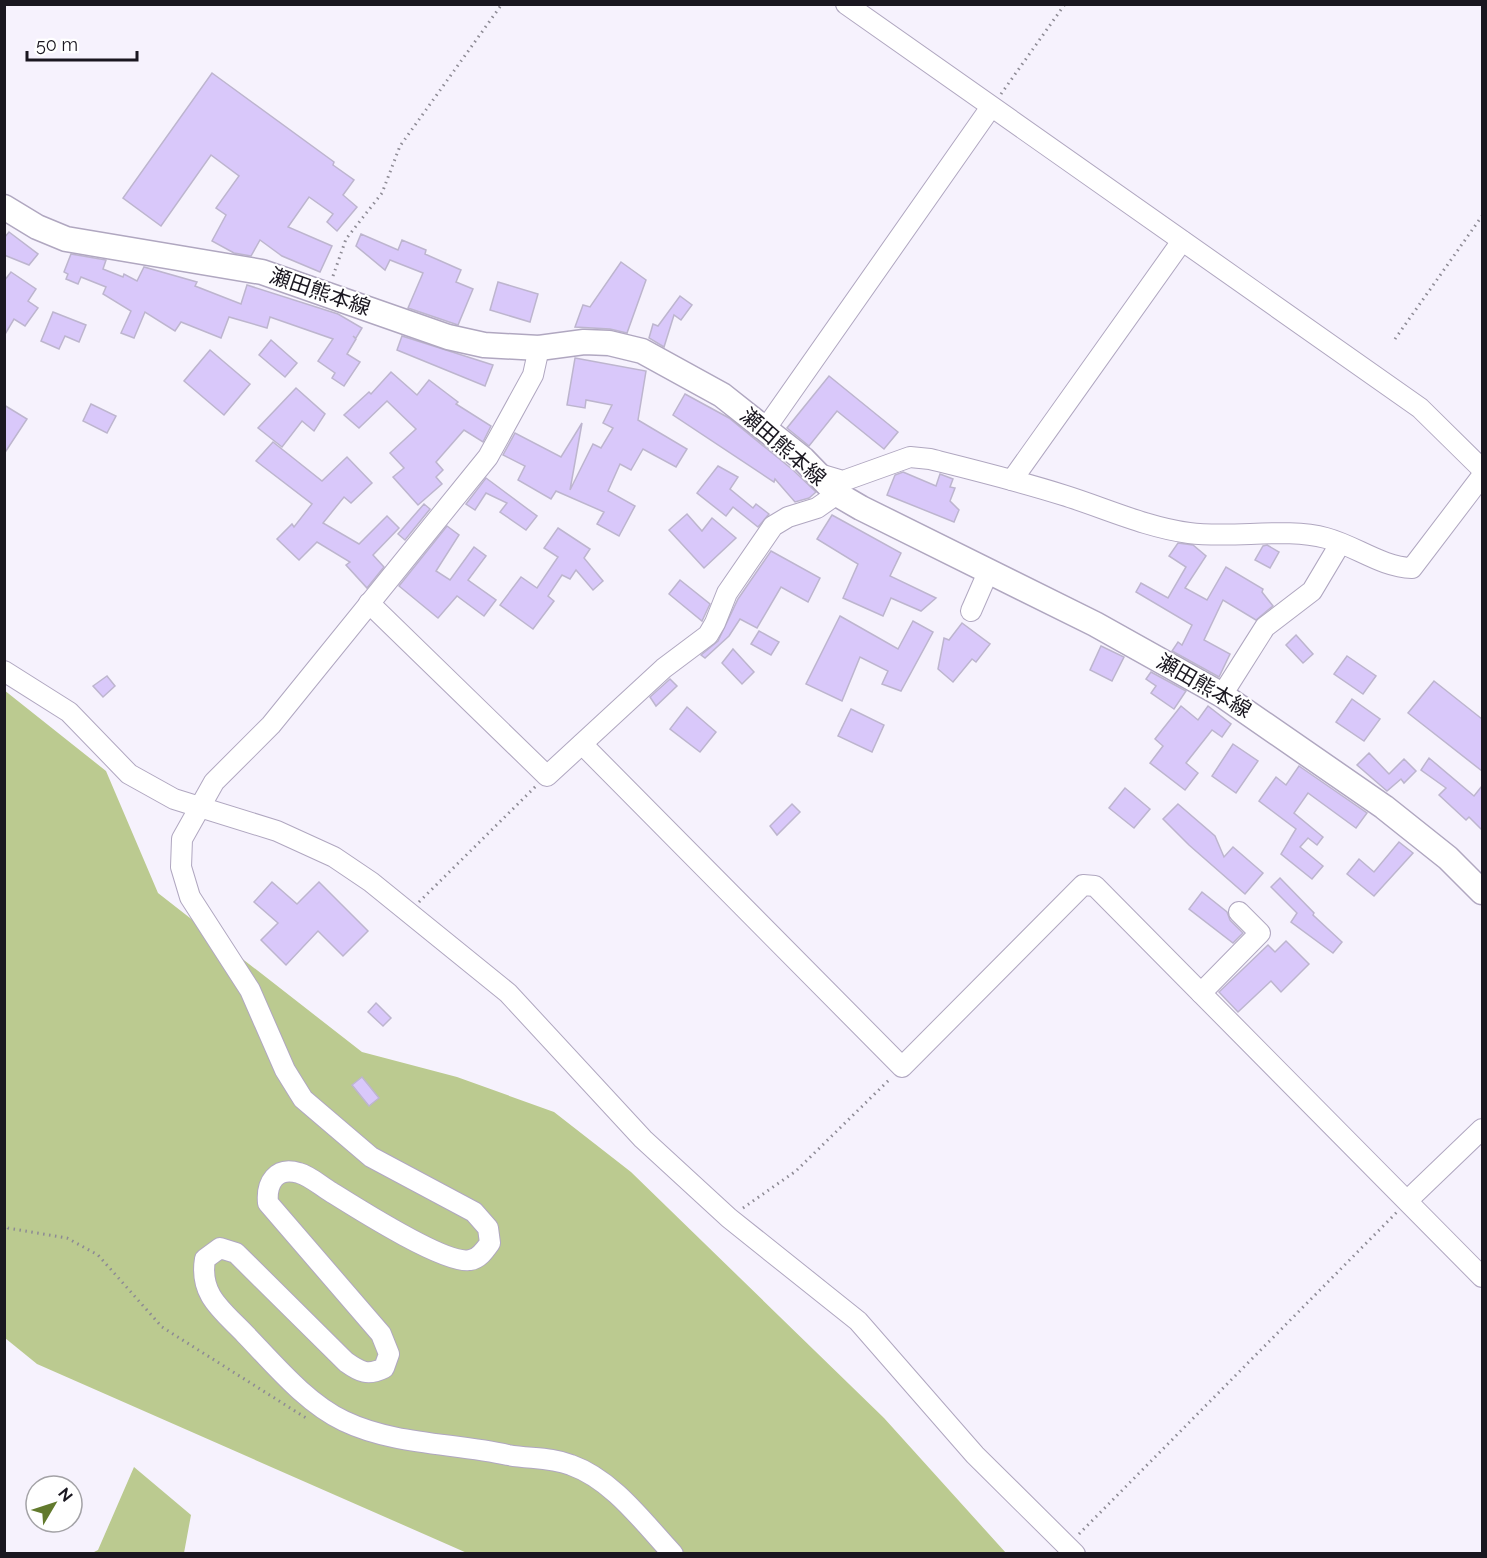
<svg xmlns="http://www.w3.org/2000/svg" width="1487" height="1558" font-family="Raleway,'Noto Sans JP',sans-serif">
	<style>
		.green { fill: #bbca90 }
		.building { fill: #d9c8fa; stroke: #bdb5ce; stroke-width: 1.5 }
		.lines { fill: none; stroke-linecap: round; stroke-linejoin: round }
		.minor-casing { stroke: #b0a7c0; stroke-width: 22 }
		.major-casing { stroke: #b0a7c0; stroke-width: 27 }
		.path { stroke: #8d8a94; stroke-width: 3; stroke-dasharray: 1.5 4.5; stroke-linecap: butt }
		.minor { stroke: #fff; stroke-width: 20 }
		.major { stroke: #fff; stroke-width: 24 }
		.labels { text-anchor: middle; stroke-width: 4.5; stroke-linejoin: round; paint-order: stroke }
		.street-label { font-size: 21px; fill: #1a1720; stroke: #fff }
	</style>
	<rect width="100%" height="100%" fill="#f6f2fd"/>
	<g class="green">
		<path d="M4,690L106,771L158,893L362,1052L457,1077L554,1112L631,1172L884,1418L1006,1553H467L37,1364L5,1338Z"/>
		<path d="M134,1467L191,1515L184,1553H92L98,1550Z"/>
	</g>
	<g class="building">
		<path d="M212,73L334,162L333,165L354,180L343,195L357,207L337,231L327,222L333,214L309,197L288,227L332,246L320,272L282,256L260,240L251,256L234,253L212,241L226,215L216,208L239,176L211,155L161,226L123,198Z"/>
		<path d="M9,232L38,254L29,265L4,255V238Z"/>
		<path d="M361,234L398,250L402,240L426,250L425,254L461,270L456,282L473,289L458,325L408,308L423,273L390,260L385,270L356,246Z"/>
		<path d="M71,254L106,260L103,269L123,277L124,274L137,281L144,267L197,282L195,286L241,304L247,285L338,314L362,328L356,338L353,336L356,339L347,354L360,362L344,386L332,378L335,373L318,361L333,339L270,317L267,328L229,317L221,338L181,322L175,331L145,312L134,338L121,333L131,311L103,294L106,287L81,277L78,284L66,279L68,274L64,272Z"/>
		<path d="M621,262L646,280L627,333L610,329L575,327L583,305L590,307Z"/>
		<path d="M11,272L36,289L28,301L38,308L25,326L14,319L4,336V281Z"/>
		<path d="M498,282L538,294L530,322L490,310Z"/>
		<path d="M680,296L692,305L681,320L674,315L664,347L649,338L653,324L658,326Z"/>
		<path d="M53,312L86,325L79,342L65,336L59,349L41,341Z"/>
		<path d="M402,336L493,365L485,386L397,350Z"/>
		<path d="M271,340L297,363L285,377L259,355Z"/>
		<path d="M210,350L250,384L224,415L184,381Z"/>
		<path d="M575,358L646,371L638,420L687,449L676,467L643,449L631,470L620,464L608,491L635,506L619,536L597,524L604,512L556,491L551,499L518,480L525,466L503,455L515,433L561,457L582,423L570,490L593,444L601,448L613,428L603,423L612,405L586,400L585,408L567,405Z"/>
		<path d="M391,372L417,395L429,380L458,402L456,404L491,426L483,442L464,430L436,462L443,470L436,477L442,484L418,505L393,477L404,468L390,453L416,429L387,401L359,428L344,415L369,392L371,394Z"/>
		<path d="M829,376L898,432L884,449L837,411L809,446L787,428Z"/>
		<path d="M296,388L325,414L314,431L302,421L282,447L258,428Z"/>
		<path d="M685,394L729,418L793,470L816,492L809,498L795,502L775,479L774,482L673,415Z"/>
		<path d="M91,404L116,416L107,433L83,421Z"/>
		<path d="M4,405L27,419L4,454Z"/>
		<path d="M273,442L322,481L347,457L372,483L351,503L344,497L323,523L359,544L387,516L399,528L373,555L384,567L367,588L346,565L350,562L317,542L299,560L277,539L292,524L294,527L312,504L256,461Z"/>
		<path d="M718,466L738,477L730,489L753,508L756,504L769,514L758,527L733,507L726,516L697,493Z"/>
		<path d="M903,472L936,486L940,474L953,479L950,487L955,488L950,501L959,510L954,522L887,495L895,475Z"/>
		<path d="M486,478L537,516L526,530L500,512L507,503L486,493L475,510L466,504Z"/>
		<path d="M424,504L430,509L405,540L398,534Z"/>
		<path d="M687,514L702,531L712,518L736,538L704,568L669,530Z"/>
		<path d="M832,515L901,553L890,576L936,598L921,611L891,598L883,616L843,598L858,564L817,539Z"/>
		<path d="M447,526L459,535L436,571L450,580L474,547L486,556L468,580L496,600L484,616L457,596L438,618L399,586Z"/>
		<path d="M558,528L590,549L584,558L603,581L593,590L576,570L570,579L562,575L548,596L554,601L533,629L500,605L521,577L537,588L558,557L544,548Z"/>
		<path d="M1178,543L1193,545L1206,556L1185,588L1207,600L1226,567L1263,589L1262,592L1273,606L1256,620L1223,600L1204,640L1230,654L1219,677L1172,651L1178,642L1182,645L1192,625L1136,592L1141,583L1168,598L1186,567L1169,556Z"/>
		<path d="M1267,545L1279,552L1270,568L1255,560L1263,546Z"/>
		<path d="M771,551L820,578L808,602L781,587L757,628L740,619L729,636L705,658L701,655L718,641L738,599Z"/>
		<path d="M680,580L710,604L702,621L669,594Z"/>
		<path d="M840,616L898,649L913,621L933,632L901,691L882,684L888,671L860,657L842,701L806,684Z"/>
		<path d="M962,623L990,644L976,662L972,659L953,682L938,669L944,638L949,640Z"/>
		<path d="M759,631L779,642L771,655L751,644Z"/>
		<path d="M1296,635L1313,654L1303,663L1286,645Z"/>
		<path d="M1101,646L1124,657L1112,681L1090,670Z"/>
		<path d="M733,649L754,672L742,684L722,663Z"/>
		<path d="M1347,656L1376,676L1363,694L1334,674Z"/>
		<path d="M1151,672L1186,691L1174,709L1151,693L1156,686L1146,679Z"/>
		<path d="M107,676L115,686L103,697L93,686Z"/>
		<path d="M670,679L677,686L656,706L650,697Z"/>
		<path d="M1434,681L1482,719V771L1408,713Z"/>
		<path d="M1352,699L1380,719L1364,741L1336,722Z"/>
		<path d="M1181,706L1198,720L1208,706L1231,724L1222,737L1212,730L1186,763L1198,773L1185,790L1150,763L1163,746L1155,739Z"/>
		<path d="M687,707L716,732L700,752L670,729Z"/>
		<path d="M851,709L884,725L872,752L838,736Z"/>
		<path d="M1233,744L1258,761L1236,793L1212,776Z"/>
		<path d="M1369,753L1389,774L1404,759L1416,771L1404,783L1401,779L1387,791L1357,765Z"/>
		<path d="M1429,758L1474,796L1482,786V830L1469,817L1466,820L1439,795L1446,788L1421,770Z"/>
		<path d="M1299,766L1367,813L1356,828L1308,793L1294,813L1323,837L1317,845L1308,838L1300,847L1323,866L1312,879L1281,854L1296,829L1259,801L1276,777L1286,785Z"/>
		<path d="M1125,788L1150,809L1134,828L1109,808Z"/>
		<path d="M792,804L800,812L777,835L770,826Z"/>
		<path d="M1178,804L1215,836L1224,857L1233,847L1263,873L1245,894L1189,845L1163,819Z"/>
		<path d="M1399,842L1413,853L1374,896L1347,874L1359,859L1374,872Z"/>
		<path d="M1280,878L1314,913L1313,915L1342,942L1333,953L1291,922L1297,913L1271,887Z"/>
		<path d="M272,882L297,904L319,882L368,931L343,956L318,931L286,965L261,940L278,923L254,902Z"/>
		<path d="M1202,892L1227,912L1230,920L1243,933L1233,943L1189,909Z"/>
		<path d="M1286,941L1309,964L1281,992L1271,981L1238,1012L1219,992L1268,945L1275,952Z"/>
		<path d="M376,1003L391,1018L383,1026L368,1012Z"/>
		<path d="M362,1077L379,1098L369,1106L352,1085Z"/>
	</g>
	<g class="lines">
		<g class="minor-casing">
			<g id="minor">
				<path d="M846,4L1420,408L1482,469"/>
				<path d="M539,348L533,375L488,457L271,725L214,782L182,839L181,867L190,897L250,990L285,1070L303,1099L371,1157L474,1212L488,1228L490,1243C485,1250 479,1259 470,1260C446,1265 355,1207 331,1192C321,1186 310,1176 299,1173C276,1166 266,1183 268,1203L381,1334L389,1354L384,1368C368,1376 360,1372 346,1362L236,1253L220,1248L205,1259C199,1295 222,1310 245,1334C274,1364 306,1403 344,1421C394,1445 455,1443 508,1455C529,1459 551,1457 571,1465C613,1480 643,1522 673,1554"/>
				<path d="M766,428L991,107"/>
				<path d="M816,473L843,481L910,457L930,459C974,470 1019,481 1063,495C1105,508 1145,527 1189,533C1233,539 1286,527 1326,538C1356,546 1381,567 1412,568L1482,476"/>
				<path d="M1012,480L1182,241"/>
				<path d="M369,603L547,776L664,668L708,635L715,623L727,593L773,526L788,517L817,508L837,494"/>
				<path d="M971,611L989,570"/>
				<path d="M4,671L69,712L129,774L174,799L277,831L334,857L371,882L508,993L643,1139L729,1218L858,1321L975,1455L1075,1554"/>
				<path d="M1222,695L1265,627L1312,591L1340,544"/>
				<path d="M582,744L902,1067L1083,885L1095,886L1482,1277"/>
				<path d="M1201,993L1260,933L1239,912"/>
				<path d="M1408,1200L1482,1129"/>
			</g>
		</g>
		<g class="major-casing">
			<path id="major" d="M4,207L37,227L66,239L262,272L448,337L484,345L539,348L584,342L609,343L642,351L722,395L803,459L837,494L861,508L1095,624L1222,695L1384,807L1448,858L1482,892"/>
		</g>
		<g class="path">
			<path d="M1001,94L1065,4"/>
			<path d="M333,276L346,239L382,193L400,146L502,4"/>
			<path d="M1395,339L1482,216"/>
			<path d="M419,902L536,786"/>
			<path d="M743,1208L796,1171L891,1078"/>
			<path d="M4,1223L8,1228L67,1238L98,1255L162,1327L306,1418"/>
			<path d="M1079,1534L1397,1212"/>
		</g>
		<use href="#minor" class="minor"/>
		<use href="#major" class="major"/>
	</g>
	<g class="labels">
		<g class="street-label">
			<text transform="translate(320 292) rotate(19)" y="7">瀬田熊本線</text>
			<text transform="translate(783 447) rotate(41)" y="7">瀬田熊本線</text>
			<text transform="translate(1204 686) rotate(30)" y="7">瀬田熊本線</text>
		</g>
	</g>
	<rect width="1487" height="1558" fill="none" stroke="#1a1720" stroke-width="12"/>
	<g transform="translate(54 1504) rotate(51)"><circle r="28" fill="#ffffff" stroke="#a3a2a6" stroke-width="1.5"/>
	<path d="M0-4.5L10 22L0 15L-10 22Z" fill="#627a2d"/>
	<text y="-9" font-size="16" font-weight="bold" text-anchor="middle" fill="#1a1720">N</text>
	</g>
	<path d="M27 51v9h110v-9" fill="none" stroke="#1a1720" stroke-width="3"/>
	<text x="36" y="51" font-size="18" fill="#1a1720" stroke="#ffffff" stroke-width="4.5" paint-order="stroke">50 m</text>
</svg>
